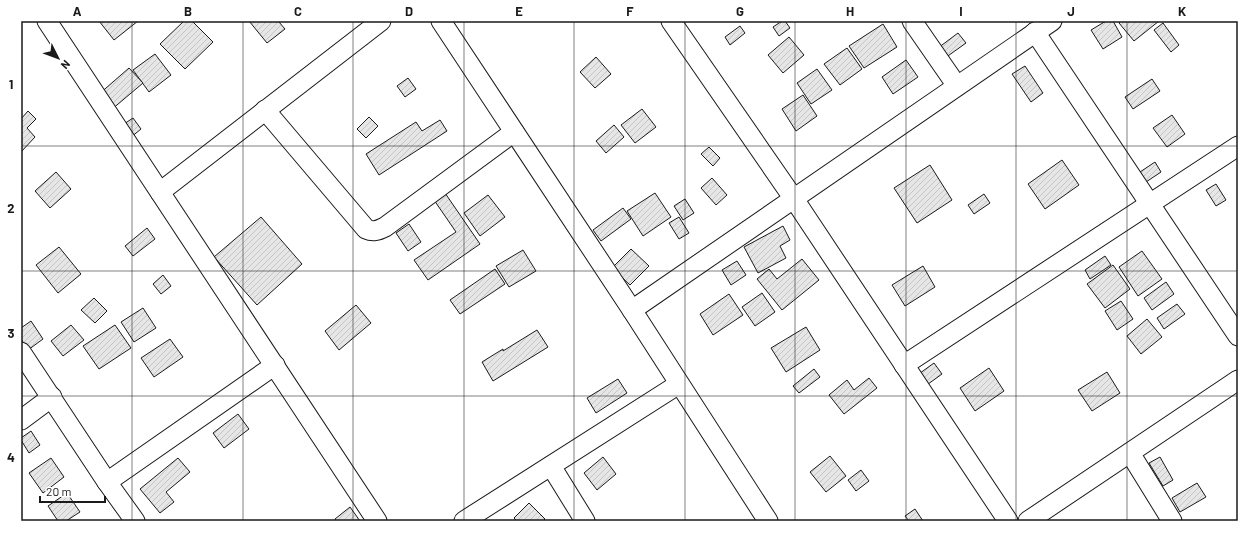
<svg xmlns="http://www.w3.org/2000/svg" width="1259" height="542" font-family="Barlow,sans-serif">
	<style>
		.building { fill: url(#building-hatch); stroke: #1a1a1a }
		.lines { fill: none; stroke-linecap: round; stroke-linejoin: round }
		.street-casing { stroke: #1a1a1a; stroke-width: 21 }
		.street { stroke: #fff; stroke-width: 19 }
		.grid { fill: none; stroke: #1a1a1a; stroke-width: 1; stroke-opacity: 0.55 }
		.neatline { fill: none; stroke: #1a1a1a; stroke-width: 1.5 }
		.grid-label { font-size: 13px; text-anchor: middle; font-weight: bold; fill: #1a1a1a }
	</style>
	<defs>
		<pattern id="building-hatch" width="6" height="6" patternUnits="userSpaceOnUse"><rect width="6" height="6" fill="#e6e6e6"/><path d="M-1 1l2-2M0 6l6-6M5 7l2-2" fill="none" stroke="#c5c5c5"/></pattern>
	</defs>
	<rect width="100%" height="100%" fill="#fff"/>
	<g class="building">
		<path d="M99,21H138L114,40Z"/>
		<path d="M184,21H192L213,42L185,69L160,44Z"/>
		<path d="M249,21H280L279,22L285,29L267,43Z"/>
		<path d="M782,21H785L790,28L779,36L773,27Z"/>
		<path d="M1106,21H1113L1122,37L1103,49L1091,30Z"/>
		<path d="M1121,21H1159L1134,41L1119,23Z"/>
		<path d="M1163,23L1179,45L1171,52L1154,30Z"/>
		<path d="M883,24L897,47L864,68L849,46Z"/>
		<path d="M740,26L745,33L730,45L725,37Z"/>
		<path d="M958,33L966,43L945,58L938,48Z"/>
		<path d="M789,37L804,55L783,73L768,55Z"/>
		<path d="M847,48L862,69L840,85L824,64Z"/>
		<path d="M155,54L171,75L149,92L133,70Z"/>
		<path d="M596,57L611,74L595,88L580,72Z"/>
		<path d="M906,60L918,77L893,94L882,77Z"/>
		<path d="M1025,66L1043,93L1031,102L1012,74Z"/>
		<path d="M129,68L143,83L111,110L98,95Z"/>
		<path d="M817,69L832,90L811,104L797,83Z"/>
		<path d="M408,78L416,89L405,97L397,86Z"/>
		<path d="M1152,79L1160,91L1133,109L1125,97Z"/>
		<path d="M803,95L817,116L796,131L782,109Z"/>
		<path d="M642,109L656,127L635,143L621,125Z"/>
		<path d="M28,111L36,119L27,128L35,137L21,152V119Z"/>
		<path d="M1172,115L1185,134L1167,147L1153,128Z"/>
		<path d="M369,117L378,126L366,138L357,129Z"/>
		<path d="M133,118L141,129L130,138L121,126Z"/>
		<path d="M440,120L447,131L379,175L366,154L416,122L422,131Z"/>
		<path d="M614,125L624,137L606,153L596,141Z"/>
		<path d="M709,147L720,158L713,166L701,154Z"/>
		<path d="M1062,160L1079,185L1045,209L1028,184Z"/>
		<path d="M1155,162L1161,172L1143,184L1137,174Z"/>
		<path d="M930,165L952,200L917,223L894,188Z"/>
		<path d="M56,172L71,189L50,208L35,191Z"/>
		<path d="M712,178L727,195L716,205L701,188Z"/>
		<path d="M1216,184L1226,200L1216,206L1206,190Z"/>
		<path d="M445,193L480,244L428,280L414,260L456,232L434,200Z"/>
		<path d="M655,193L671,217L643,236L627,211Z"/>
		<path d="M984,194L990,203L974,214L968,205Z"/>
		<path d="M488,195L505,217L480,236L464,213Z"/>
		<path d="M685,199L694,213L683,220L674,206Z"/>
		<path d="M623,208L631,219L601,241L593,230Z"/>
		<path d="M261,217L302,264L257,305L214,257Z"/>
		<path d="M679,217L689,233L679,239L669,223Z"/>
		<path d="M409,224L421,242L408,251L396,233Z"/>
		<path d="M783,226L790,240L780,246L786,258L758,273L744,247Z"/>
		<path d="M147,228L155,239L133,256L125,246Z"/>
		<path d="M59,247L81,274L58,293L36,265Z"/>
		<path d="M631,249L649,266L630,285L612,268Z"/>
		<path d="M523,250L536,271L509,287L496,266Z"/>
		<path d="M1142,251L1162,279L1138,296L1119,267Z"/>
		<path d="M1105,256L1111,265L1090,279L1085,270Z"/>
		<path d="M802,259L819,280L782,310L757,279L769,269L777,279Z"/>
		<path d="M737,261L746,275L731,285L722,270Z"/>
		<path d="M1113,265L1130,289L1105,308L1087,284Z"/>
		<path d="M923,266L935,287L905,306L892,285Z"/>
		<path d="M495,269L505,284L460,314L450,300Z"/>
		<path d="M163,275L171,286L161,294L153,284Z"/>
		<path d="M1166,282L1174,294L1152,310L1144,298Z"/>
		<path d="M762,293L775,312L755,326L742,307Z"/>
		<path d="M729,294L743,315L713,335L700,314Z"/>
		<path d="M94,298L107,311L95,323L81,310Z"/>
		<path d="M1121,301L1133,319L1117,330L1105,311Z"/>
		<path d="M1177,304L1185,314L1164,329L1157,318Z"/>
		<path d="M356,305L371,323L339,350L325,331Z"/>
		<path d="M143,308L156,328L134,342L121,322Z"/>
		<path d="M1147,319L1162,337L1141,354L1127,336Z"/>
		<path d="M31,321L43,339L28,350L21,339V328Z"/>
		<path d="M71,325L84,340L63,356L51,341Z"/>
		<path d="M115,325L131,348L99,369L83,346Z"/>
		<path d="M806,327L820,350L786,372L771,348Z"/>
		<path d="M537,330L548,347L493,381L482,362L503,349V351Z"/>
		<path d="M170,339L183,357L154,377L141,358Z"/>
		<path d="M934,363L942,374L924,387L916,376Z"/>
		<path d="M989,368L1004,391L975,411L960,388Z"/>
		<path d="M814,369L820,377L799,393L793,386Z"/>
		<path d="M1107,372L1120,393L1092,411L1078,390Z"/>
		<path d="M869,378L877,388L844,414L829,395L847,380L854,390Z"/>
		<path d="M618,379L627,393L596,413L587,398Z"/>
		<path d="M238,414L249,429L224,448L213,433Z"/>
		<path d="M31,431L40,445L29,453L21,440V438Z"/>
		<path d="M830,456L846,476L826,492L810,472Z"/>
		<path d="M603,457L616,474L597,490L584,473Z"/>
		<path d="M1160,457L1173,480L1163,486L1149,463Z"/>
		<path d="M51,458L64,477L43,493L29,473Z"/>
		<path d="M178,458L190,472L166,492L174,502L160,513L140,489Z"/>
		<path d="M861,470L869,481L856,491L848,480Z"/>
		<path d="M1197,483L1206,497L1180,512L1172,498Z"/>
		<path d="M67,493L80,512L66,521H58L48,506Z"/>
		<path d="M529,503L545,519L543,521H517L514,518Z"/>
		<path d="M350,507L360,521H336L335,519Z"/>
		<path d="M915,509L923,521H909L905,516Z"/>
	</g>
	<g class="lines">
		<g class="street-casing">
			<g id="street">
				<path d="M47,21L377,521"/>
				<path d="M441,21L632,310L768,521"/>
				<path d="M671,21L794,199L1008,521"/>
				<path d="M912,21L957,86"/>
				<path d="M1035,32L1238,336"/>
				<path d="M265,110L366,229C373,232 377,231 385,227L514,132"/>
				<path d="M160,192L381,21"/>
				<path d="M632,310L1052,21"/>
				<path d="M21,352L107,482L135,521"/>
				<path d="M904,365L1238,146"/>
				<path d="M21,420L52,397"/>
				<path d="M1130,453L1172,521"/>
				<path d="M551,466L585,521"/>
				<path d="M107,482L275,365"/>
				<path d="M464,521L679,384"/>
				<path d="M1028,521L1238,380"/>
			</g>
		</g>
		<use href="#street" class="street"/>
	</g>
	<path class="grid" d="M132,21V521M243,21V521M353,21V521M464,21V521M574,21V521M685,21V521M795,21V521M906,21V521M1016,21V521M1127,21V521M21,146H1238M21,271H1238M21,396H1238"/>
	<rect width="1259" height="542" fill="none" stroke="#ffffff" stroke-width="44"/>
	<g transform="translate(58 58) rotate(132)" stroke="#ffffff" stroke-width="3" paint-order="stroke">
	<path d="M0-3L7 15L0 10L-7 15Z" fill="#1a1a1a"/>
	<text y="-6" font-size="11" font-weight="bold" text-anchor="middle" fill="#1a1a1a">N</text>
	</g>
	<path d="M40 496v6h65v-6" fill="none" stroke="#1a1a1a" stroke-width="2"/>
	<text x="46" y="496" font-size="12" fill="#1a1a1a" stroke="#ffffff" stroke-width="3" paint-order="stroke">20 m</text>
	<rect x="22" y="22" width="1215" height="498" class="neatline"/>
	<g class="grid-label">
		<text x="77" y="16">A</text>
		<text x="188" y="16">B</text>
		<text x="298" y="16">C</text>
		<text x="409" y="16">D</text>
		<text x="519" y="16">E</text>
		<text x="630" y="16">F</text>
		<text x="740" y="16">G</text>
		<text x="850" y="16">H</text>
		<text x="961" y="16">I</text>
		<text x="1071" y="16">J</text>
		<text x="1182" y="16">K</text>
		<text x="11" y="89">1</text>
		<text x="11" y="213">2</text>
		<text x="11" y="338">3</text>
		<text x="11" y="462">4</text>
	</g>
</svg>
